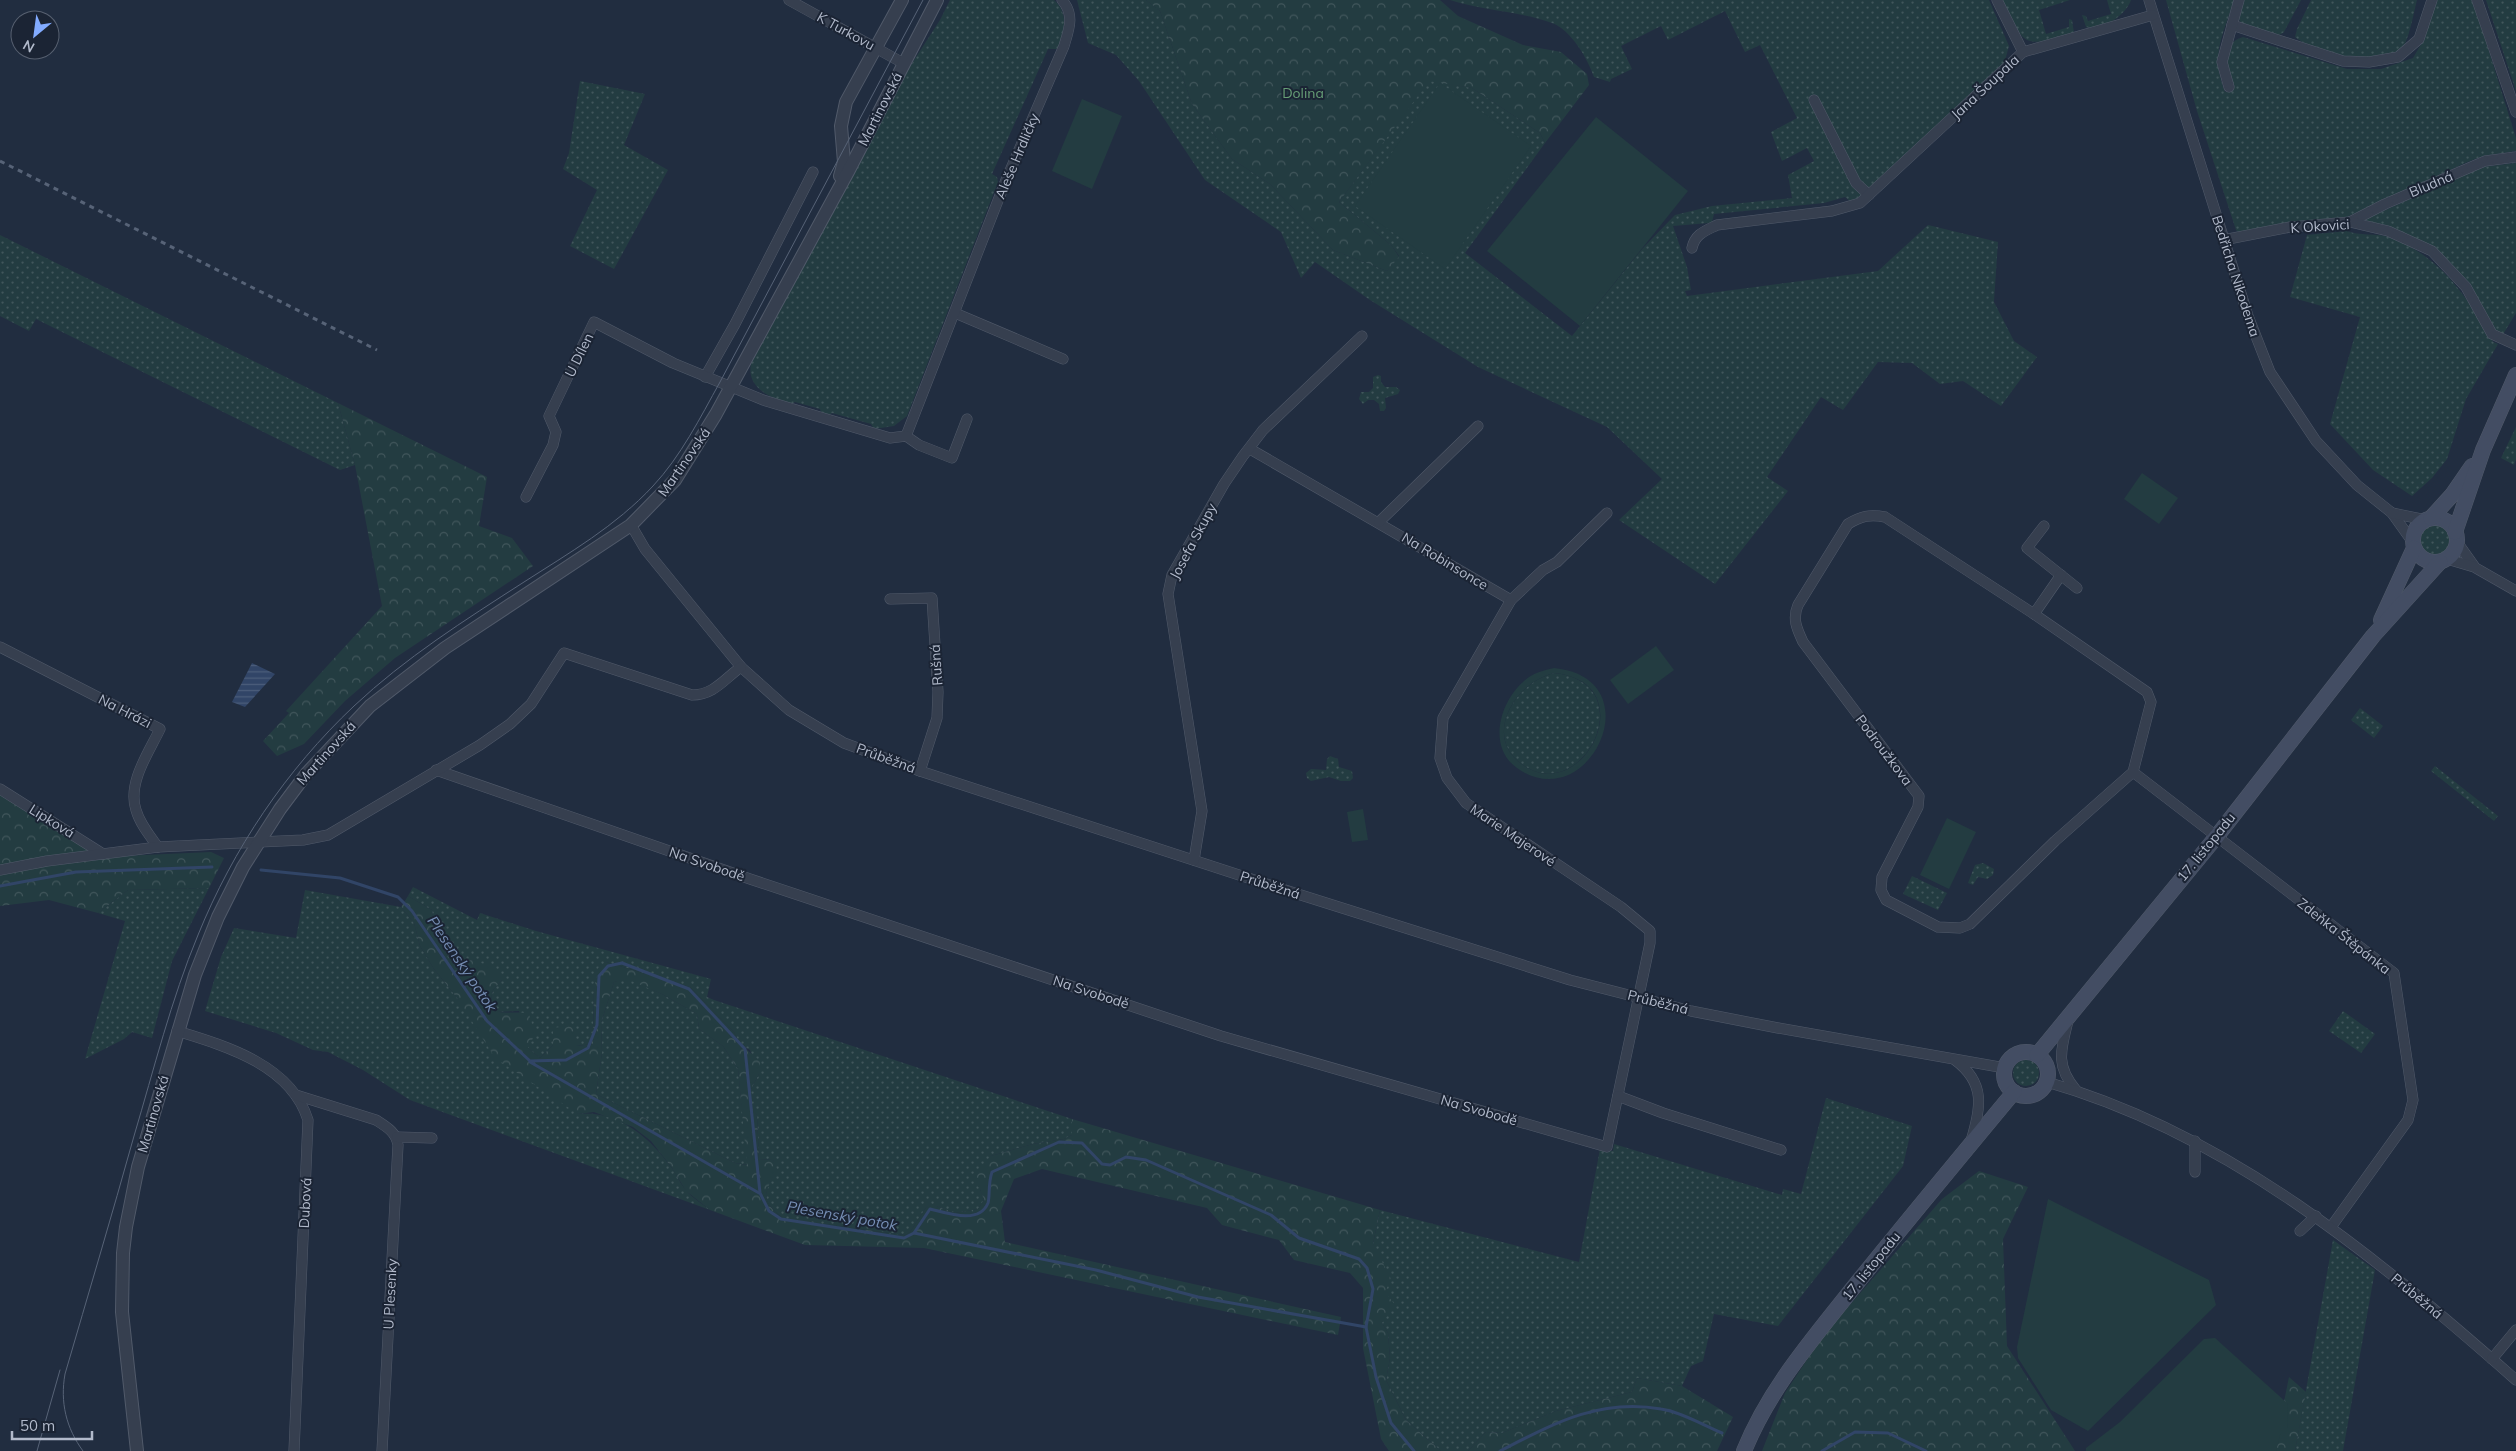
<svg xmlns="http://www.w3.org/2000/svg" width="2516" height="1451" font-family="Mulish,sans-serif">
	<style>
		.green { fill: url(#green-dots) }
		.forest { fill: url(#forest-crowns); fill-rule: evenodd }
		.pitch { fill: #233c41; fill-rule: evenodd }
		.water { fill: url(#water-rules) }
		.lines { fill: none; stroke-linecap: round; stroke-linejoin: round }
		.stream { stroke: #314567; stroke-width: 3 }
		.minor-casing { stroke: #515a6a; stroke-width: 11 }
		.tertiary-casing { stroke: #515a6a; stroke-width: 14 }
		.secondary-casing { stroke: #515a6a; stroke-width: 16 }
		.minor { stroke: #363f4f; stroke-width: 10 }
		.tertiary { stroke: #363f4f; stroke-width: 12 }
		.secondary { stroke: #434d63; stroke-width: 15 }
		.tram { stroke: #576377; stroke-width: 1 }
		.rail { stroke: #576377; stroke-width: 3; stroke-dasharray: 5 5; stroke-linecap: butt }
		.labels { text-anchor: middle; stroke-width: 4; stroke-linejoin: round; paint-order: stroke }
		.street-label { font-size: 14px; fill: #b2bacb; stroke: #1b2434 }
		.park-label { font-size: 14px; fill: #669e76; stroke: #1b2434 }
		.water-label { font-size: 15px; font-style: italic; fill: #768eb5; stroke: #1b2434 }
	</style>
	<defs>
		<pattern id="green-dots" width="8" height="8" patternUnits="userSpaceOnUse" patternTransform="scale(1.25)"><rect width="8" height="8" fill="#233c41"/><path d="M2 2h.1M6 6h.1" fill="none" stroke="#41565b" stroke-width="1.8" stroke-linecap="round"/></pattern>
		<pattern id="forest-crowns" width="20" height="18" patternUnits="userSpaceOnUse" patternTransform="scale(1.25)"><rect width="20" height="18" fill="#233c41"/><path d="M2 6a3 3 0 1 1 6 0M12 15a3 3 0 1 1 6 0" fill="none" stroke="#41565b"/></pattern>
		<pattern id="water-rules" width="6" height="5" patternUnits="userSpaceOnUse" patternTransform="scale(1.25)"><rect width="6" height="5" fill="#314567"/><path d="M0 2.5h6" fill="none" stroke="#4c5e7b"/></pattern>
	</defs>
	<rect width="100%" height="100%" fill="#212d40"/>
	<g class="green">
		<path d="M950,0H1054C1069,13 1065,33 1058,49H1048L992,174L997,177L998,182L907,416L894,426L874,429L871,424L832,413L829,415L821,412L820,409L795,402L791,404C772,398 746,389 751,364L898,85L940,20Z"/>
		<path d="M1077,0H1146L1160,11L1192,104L1232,159L1270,184L1333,250L1387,271L1399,256L1392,246L1339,202L1429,80L1472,88L1540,133L1545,143L1465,253L1572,336L1642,249L1675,215L1712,206L1792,198L1788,175L1814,161L1807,148L1782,161L1771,132L1797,118L1760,45L1745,52L1725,11L1668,40L1661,26L1621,46L1632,69L1611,79L1610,82L1594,77C1588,59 1571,30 1552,23C1520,11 1483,11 1450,0H1989L2009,46L2004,64L1879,181L1854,201H1850L1845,197L1824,203L1714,214L1712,222L1709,223L1673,226L1687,267L1691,290L1685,291L1687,296L1878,271L1928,225L1998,242L1994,302L2014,341L2037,357L2001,406L1963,381L1940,384L1912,363L1878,362L1843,410L1821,397L1767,477L1788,491L1715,584L1619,520L1662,479L1607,427L1478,367L1370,300L1315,262L1301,278L1281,232L1205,180L1139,81L1116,55L1088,43Z"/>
		<path d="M2000,0H2070L2039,10L2046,34L2069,27V19L2072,20L2074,33C2021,49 2026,46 2000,0Z"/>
		<path d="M2107,0H2131C2126,15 2102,32 2086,27L2082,15L2086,16L2088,21L2111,14Z"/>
		<path d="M2166,0H2234C2223,36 2210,54 2225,92L2233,89C2229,72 2219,43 2243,37L2347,69H2381L2413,58L2423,41L2436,0H2473L2516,138V151L2483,156L2465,163L2396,196L2344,218L2240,234L2236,230L2197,111Z"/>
		<path d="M2244,0H2301L2284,32L2278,36L2241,23L2238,17Z"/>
		<path d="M2311,0H2417C2414,11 2409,41 2402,48C2381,70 2315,53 2295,37L2297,29Z"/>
		<path d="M2486,0H2516V91Z"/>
		<path d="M580,81L645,94L624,145L668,170L614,269L570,246L597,190L563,169L569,153Z"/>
		<path d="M2516,163V313L2502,336L2497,333L2452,266L2363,220L2482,167Z"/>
		<path d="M2347,231C2359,236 2376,233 2389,237C2439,255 2468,297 2493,342L2498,344L2466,399L2447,459L2432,478L2412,496L2373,470L2330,424L2360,317L2290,297L2307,235Z"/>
		<path d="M0,235L338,403L355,465L340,470L36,319L29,331L0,316Z"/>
		<path d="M1378,375L1381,376V382L1385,387H1396L1400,390L1398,394L1385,398L1386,408L1384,411H1380L1379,404L1374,400H1368L1363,404L1359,399L1361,392H1369L1373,388V377Z"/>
		<path d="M2516,427V459L2514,465L2501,458Z"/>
		<circle cx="2434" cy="540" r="16"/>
		<path d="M1554,673C1645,683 1583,807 1523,765C1482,737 1514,683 1554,673Z"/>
		<path d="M2360,708L2383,726L2374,738L2351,720Z"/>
		<path d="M1330,756L1338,759L1339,767L1352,771L1353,778L1350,781H1341L1329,777L1311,781L1307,778L1306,773L1311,769L1326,770L1327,759Z"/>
		<path d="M2435,766L2498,816L2494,821L2431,771Z"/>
		<path d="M1983,863L1994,869L1993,875L1987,879L1978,877L1973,885L1968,883L1975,865Z"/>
		<path d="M1912,876L1947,893L1938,910L1903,894Z"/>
		<path d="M413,887L477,920L480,913L536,931L711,979L707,997L714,1000L1072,1119V1135L1064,1139L1033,1144L991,1156L980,1189L984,1200L978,1209L955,1213L937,1206H927L910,1232L905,1235L784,1219C759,1199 764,1196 776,1169L773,1160L759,1159L757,1115L751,1109V1089L759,1074L750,1050L740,1044L734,1032L690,987L606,962L594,989L593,1044L576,1046L554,1028L553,1045L540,1058L528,1048L519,1011L495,1012L489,1008L493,990L502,980L473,960L450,962L435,934L432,910L408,896Z"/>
		<path d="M209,888L172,961L152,1038L132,1032L124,1039L85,1059L125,921L98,913L128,890Z"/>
		<path d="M305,890L401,907L414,923L420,946L434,969L458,999L578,1114C618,1110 649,1137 671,1167C677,1174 680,1184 686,1190C692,1198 703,1204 710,1210L410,1100L363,1070L328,1052L313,1050L276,1033L205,1011L221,957L234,928L296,938Z"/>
		<path d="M627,978L662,994L697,1014L699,1029L723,1046L738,1069L748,1165L735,1163L596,1094L602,1053L601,1023L614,982Z"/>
		<path d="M2343,1011L2375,1034L2361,1053L2329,1031Z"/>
		<circle cx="2026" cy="1073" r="13"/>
		<path d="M1826,1098L1912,1126L1903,1166L1778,1326L1714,1314L1703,1361L1691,1366L1682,1386L1637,1378L1632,1392L1556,1411L1502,1433L1486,1432L1468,1451H1441L1406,1420L1386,1380L1390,1358L1388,1333L1382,1323L1385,1292L1373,1244L1380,1210L1579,1262L1600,1149L1613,1151L1614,1144L1782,1195L1783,1189L1801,1194Z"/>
		<path d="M2333,1240L2375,1270L2343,1451H2295Z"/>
	</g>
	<g class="forest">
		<path d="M1146,0H1440L1458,16L1523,45L1561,52L1587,74L1589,85L1545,143L1540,133L1472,88L1429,81L1339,202L1392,246L1399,257L1387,271L1333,250L1270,184L1232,159L1192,104L1160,11Z"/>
		<path d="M338,403L487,477L479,526L512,538L533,566L395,658L345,701L304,744L277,756L263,741L289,713L286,711L382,606L355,465Z"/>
		<path d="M0,792L56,818L100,857L211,852L224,858L209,888L128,890L98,913L49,900L0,906Z"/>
		<path d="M408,896L432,910L435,934L450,962L473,960L500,970L502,980L493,990L489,1008C501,1016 516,1010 529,1014L535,1034L528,1048L540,1058L553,1045V1028L575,1025L576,1046L593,1044L594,989L598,968L606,962L690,987L734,1032L740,1044L760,1061L759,1074L751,1089L752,1109L757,1115L759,1159L773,1160L777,1169C764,1195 759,1199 784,1219L905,1235L910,1232L927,1206H937L955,1213L978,1209L984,1200L980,1189L972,1179L991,1156L1033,1144L1064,1139L1072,1135V1119L1380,1210L1373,1244L1391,1279L1385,1292L1395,1305L1382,1323L1388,1333L1390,1358L1386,1380L1406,1420L1441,1451H1389L1381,1439L1363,1348V1288L1350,1273L1294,1260L1279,1240L1222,1225L1207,1208L1042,1169L1014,1179L1001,1211L1005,1242L1341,1317L1338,1335L924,1248L805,1245L710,1210L686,1191L672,1168L651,1141L633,1127L594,1112L578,1114L495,1058L458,999L434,969L420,946L414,923L401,907ZM627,979L662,994L697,1014L699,1029L723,1046L738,1069L747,1165L735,1163L596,1094L602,1053L601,1023L614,982Z"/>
		<path d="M1979,1171L2028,1187L2003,1239L2007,1346L2075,1451H1762L1785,1393L1822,1337L1942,1199Z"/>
		<path d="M2289,1377L2306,1392L2295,1451H2274Z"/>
		<path d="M1637,1378L1682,1386L1733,1417L1717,1451H1468L1486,1432L1502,1433L1556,1411L1632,1392Z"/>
	</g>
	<g class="pitch">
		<path d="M1440,83L1531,146L1445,269L1355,206Z"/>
		<path d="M1082,99L1122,116L1092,189L1052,171Z"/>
		<path d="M1596,117L1688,191L1580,326L1487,251Z"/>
		<path d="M2142,473L2178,498L2159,524L2124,499Z"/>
		<path d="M1656,646L1674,670L1628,704L1610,680Z"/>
		<path d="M1554,668C1655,678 1589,819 1517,768C1487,747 1500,702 1523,682C1532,673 1542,671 1554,668ZM1554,673C1645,682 1584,807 1523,765C1482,737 1514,683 1554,673Z"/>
		<path d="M1363,809L1368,840L1352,842L1347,812Z"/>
		<path d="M1947,818L1976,832L1949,889L1920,875Z"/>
		<path d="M2048,1199L2209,1280L2216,1305L2088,1431L2051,1410L2018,1358L2017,1347Z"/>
		<path d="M2215,1338L2287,1403L2288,1426L2280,1435L2276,1451H2086V1448L2120,1422L2204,1339Z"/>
	</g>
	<path class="water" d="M252,663L275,674L245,707L232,702Z"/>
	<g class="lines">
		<g class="stream">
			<path d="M261,870L340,878L398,897L412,911L487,1021L530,1061L566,1060L588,1048L597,1025L599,976L608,966L622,963L689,989L745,1049L760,1193L769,1211L781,1219L904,1238L914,1233L930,1209C947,1213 979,1225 988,1203C990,1197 988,1183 992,1172L1059,1142L1082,1143L1102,1164L1110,1165L1126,1157L1146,1160L1271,1215L1299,1238L1359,1259L1367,1268L1373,1289L1366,1327L1376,1377L1391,1423L1414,1451"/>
			<path d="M0,886L76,872L212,867"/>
			<path d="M530,1062L759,1193"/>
			<path d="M914,1233L1096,1270L1198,1297L1366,1327"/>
			<path d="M1500,1451C1553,1424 1599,1398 1661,1409C1681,1412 1703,1425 1722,1433"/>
			<path d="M1822,1451L1855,1432L1888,1433L1926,1451"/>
		</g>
		<g class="minor-casing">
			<g id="minor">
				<path d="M789,0L903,63"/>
				<path d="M1997,0L2023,52"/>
				<path d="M2149,0L2248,316L2270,372L2316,441L2357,485L2392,513L2412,541"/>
				<path d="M2477,0L2516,112"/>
				<path d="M2232,25L2343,61L2369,62L2398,57L2419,39L2432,0"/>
				<path d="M2229,87L2222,62L2239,0"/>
				<path d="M1814,100L1856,183L1869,195"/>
				<path d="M2350,222L2385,204L2485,161L2516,157"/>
				<path d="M2223,240L2290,227L2350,222L2388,231L2432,251L2466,287L2492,334L2516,345"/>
				<path d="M1692,248C1695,234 1705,231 1717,225L1832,211L1860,203L2023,52L2153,15"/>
				<path d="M955,313L1063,359"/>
				<path d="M705,377L735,324L813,172"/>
				<path d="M906,436L1006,180L1064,46C1069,29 1075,15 1062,0"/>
				<path d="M1250,449L1511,600"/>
				<path d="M526,497L553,445L556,432L549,416L594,322L673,363L763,400L890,438L906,436L919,445L952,458L967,419"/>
				<path d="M2392,513L2426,520"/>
				<path d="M1379,522L1478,426"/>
				<path d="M631,525L645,549L741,667L789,710L844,743L920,771L1285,890L1570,980L1691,1011L1778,1028L2005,1068"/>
				<path d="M2044,526L2027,548L2077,588"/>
				<path d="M2457,542L2474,566"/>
				<path d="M2447,559L2474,567L2516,591"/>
				<path d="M890,599L932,598L938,692L937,718L920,771"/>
				<path d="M2034,614L2061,575"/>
				<path d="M0,647L160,729C149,752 127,783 136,810C140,824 150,836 158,847"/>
				<path d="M436,770L750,879L1221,1036L1607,1147L1650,943V931L1621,907L1466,803L1447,778L1440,758L1443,718L1511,600L1543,570L1557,562L1607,513"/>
				<path d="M2133,772L2151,702L2147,692L2034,614L1885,517C1870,514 1861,516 1848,524L1798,605C1792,619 1797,629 1803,642L1919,796L1918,807L1882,877L1881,890L1886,900L1938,927L1960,928L1970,924L2055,841L2133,772L2394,973L2413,1100L2408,1120L2331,1227"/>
				<path d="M0,789L103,854"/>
				<path d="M1194,860L1202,811L1168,594L1172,575L1224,484L1243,456L1263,430L1362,336"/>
				<path d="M0,870L47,861L158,847L303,840L328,835L480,745L510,724L531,704L564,653L692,695C714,695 724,679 741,667"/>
				<path d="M2068,1021C2061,1049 2055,1066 2076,1090"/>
				<path d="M177,1031C226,1046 291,1065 308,1120L294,1451"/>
				<path d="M1955,1060C1986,1083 1981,1108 1971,1141"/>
				<path d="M2047,1082C2229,1134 2376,1257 2516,1380"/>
				<path d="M296,1095L376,1120C387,1127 396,1132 398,1145L382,1451"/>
				<path d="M1618,1096L1663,1113L1781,1150"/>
				<path d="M397,1137L432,1138"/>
				<path d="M2195,1141V1172"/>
				<path d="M2300,1231L2316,1216"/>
				<path d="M2492,1359L2516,1330"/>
			</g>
		</g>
		<g class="tertiary-casing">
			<g id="tertiary">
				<path d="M840,176L844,162L841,126L846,102L902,0"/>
				<path d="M137,1451L122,1312L123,1253L126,1227L138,1167L195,975L218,917L243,867L280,809L307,773L370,706L445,648L631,525L675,480L716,414L849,170L937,0"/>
			</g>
		</g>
		<g class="secondary-casing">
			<g id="secondary">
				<circle cx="2435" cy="540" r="22"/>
				<path d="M2431,518L2452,495L2472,466"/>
				<path d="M2455,532L2483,450L2516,375"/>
				<path d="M2381,620L2414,548"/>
				<circle cx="2026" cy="1074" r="22"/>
				<path d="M2037,1055L2217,836L2373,636L2440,562"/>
				<path d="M1744,1451C1769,1389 1812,1340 1853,1288C1906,1222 1960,1157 2014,1092"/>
			</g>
		</g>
		<use href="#minor" class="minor"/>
		<use href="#tertiary" class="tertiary"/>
		<use href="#secondary" class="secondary"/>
		<g class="tram">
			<path d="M37,1451L60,1370"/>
			<path d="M83,1451C66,1428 60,1402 65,1374C88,1295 112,1215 134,1136C154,1069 171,1000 198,935C233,849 286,770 354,706C405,658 465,620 524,582C569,553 616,526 653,486C681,456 700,418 720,382L923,0"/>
		</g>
		<path class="rail" d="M0,161L377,350"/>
	</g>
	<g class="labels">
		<g class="street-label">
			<text transform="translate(846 31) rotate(29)" y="5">K Turkovu</text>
			<text transform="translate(1985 87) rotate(-43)" y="5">Jana Šoupala</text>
			<text transform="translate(880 109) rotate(-63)" y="5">Martinovská</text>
			<text transform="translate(1017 156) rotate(-67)" y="5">Aleše Hrdličky</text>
			<text transform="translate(2431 184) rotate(-23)" y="5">Bludná</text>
			<text transform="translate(2320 226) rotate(-4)" y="5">K Okovici</text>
			<text transform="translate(2236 276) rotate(72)" y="5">Bedřicha Nikodema</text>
			<text transform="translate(579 355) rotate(-64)" y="5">U Dílen</text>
			<text transform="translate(684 462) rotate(-55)" y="5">Martinovská</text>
			<text transform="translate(1193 541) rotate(-62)" y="5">Josefa Skupy</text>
			<text transform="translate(1445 561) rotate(31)" y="5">Na Robinsonce</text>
			<text transform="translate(936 665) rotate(-94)" y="5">Rušná</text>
			<text transform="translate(125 711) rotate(27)" y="5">Na Hrázi</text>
			<text transform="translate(1884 750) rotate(53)" y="5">Podroužkova</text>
			<text transform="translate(326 753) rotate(-48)" y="5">Martinovská</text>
			<text transform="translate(886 758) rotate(20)" y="5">Průběžná</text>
			<text transform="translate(52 821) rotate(32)" y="5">Lipková</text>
			<text transform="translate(1513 835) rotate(34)" y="5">Marie Majerové</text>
			<text transform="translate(2206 847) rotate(-51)" y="5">17. listopadu</text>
			<text transform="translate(707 864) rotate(19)" y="5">Na Svobodě</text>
			<text transform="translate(1270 885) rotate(18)" y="5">Průběžná</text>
			<text transform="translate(2344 936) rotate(38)" y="5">Zdeňka Štěpánka</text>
			<text transform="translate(1091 992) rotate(18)" y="5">Na Svobodě</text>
			<text transform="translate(1658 1002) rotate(14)" y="5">Průběžná</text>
			<text transform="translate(1479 1110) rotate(16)" y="5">Na Svobodě</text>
			<text transform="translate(153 1114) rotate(-74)" y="5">Martinovská</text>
			<text transform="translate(305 1203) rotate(-87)" y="5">Dubová</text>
			<text transform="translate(1871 1266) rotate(-51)" y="5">17. listopadu</text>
			<text transform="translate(390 1294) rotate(-87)" y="5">U Plesenky</text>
			<text transform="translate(2417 1296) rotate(40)" y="5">Průběžná</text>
		</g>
		<g class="park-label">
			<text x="1303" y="98">Dolina</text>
		</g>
		<g class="water-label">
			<text transform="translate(462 964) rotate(56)" y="5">Plesenský potok</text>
			<text transform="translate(842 1216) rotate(10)" y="5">Plesenský potok</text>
		</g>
	</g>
	<g transform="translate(35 35) rotate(209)"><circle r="24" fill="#1b2434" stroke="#576070"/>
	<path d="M0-4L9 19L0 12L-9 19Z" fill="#82abff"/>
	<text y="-8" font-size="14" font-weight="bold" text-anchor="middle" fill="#b2bacb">N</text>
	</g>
	<path d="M12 1431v8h80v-8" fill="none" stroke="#b2bacb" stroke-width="2.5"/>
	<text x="20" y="1431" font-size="15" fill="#b2bacb" stroke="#1b2434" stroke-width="4" paint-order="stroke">50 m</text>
</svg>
